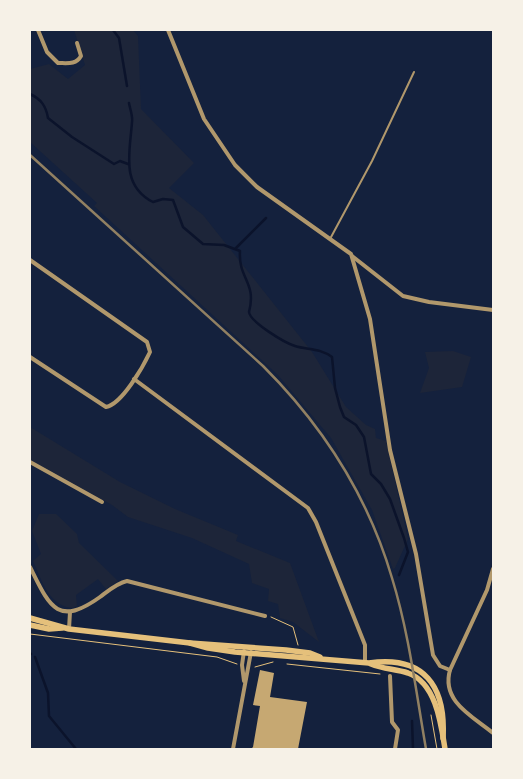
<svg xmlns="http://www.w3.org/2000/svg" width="523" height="779" font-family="'Varela Round',sans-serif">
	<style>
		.green { fill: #1d2539 }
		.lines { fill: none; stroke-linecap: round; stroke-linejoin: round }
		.stream { stroke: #0b132b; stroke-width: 2.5 }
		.building { fill: #c6a872 }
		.path { stroke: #e5c07b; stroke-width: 1 }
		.service { stroke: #b1986c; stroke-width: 2 }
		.minor { stroke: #b1986c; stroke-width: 4 }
		.primary { stroke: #e5c07b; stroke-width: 5.5 }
		.rail { stroke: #918062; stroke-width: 2.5 }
	</style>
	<rect width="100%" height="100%" fill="#14213d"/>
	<g class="green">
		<path d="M74,30H133L138,36L141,109L194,163L169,188L203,215L312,352L346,407L366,425L375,429L376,438L386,441L408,539L395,568L393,569L372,510L331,438L278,375L94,206L97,203L30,142V69L49,64L68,79L85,65Z"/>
		<path d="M453,351L471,357L462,387L420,393L429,368L425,352Z"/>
		<path d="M30,427L120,482L175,509L238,535L236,541L290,563L319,642L293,622L280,618L278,604L268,601L269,589L252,583L249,564L192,538L128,517L112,505L30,460Z"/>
		<path d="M39,514H56L77,534L79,543L118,581L106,589L98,579L76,595L77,606L72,608C48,605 42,580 33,561L41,554L32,531Z"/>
	</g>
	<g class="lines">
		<g class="stream">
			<path d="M113,30L119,38L127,86"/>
			<path d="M30,94C41,99 46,106 48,118L72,137L114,164L120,161L128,164"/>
			<path d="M129,103C130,109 133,116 132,122C130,152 120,185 153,202L163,199L173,200L183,227L203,244L224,245L240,251C238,279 257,282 249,312C250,322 285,343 295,346C308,350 320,348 332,357L335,388L340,407L344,417L356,425L364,437L371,474L381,484L390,499L404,538L408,552L399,575"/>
			<path d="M236,248L266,218"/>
			<path d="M30,653L31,654"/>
			<path d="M35,657L48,693L49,716L76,749"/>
			<path d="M412,721L413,749"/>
		</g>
	</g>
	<path class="building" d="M260,670L274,673L270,697L307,702L298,749H251L253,747L260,706L253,705Z"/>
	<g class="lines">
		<g class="path">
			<path d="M271,617L293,627L298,645"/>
			<path d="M30,634L217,657L237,664"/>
			<path d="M287,664L380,674"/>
			<path d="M255,667L273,662"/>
			<path d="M431,715L437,749"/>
		</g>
		<path class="service" d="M330,239L372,161L414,72"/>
		<g class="minor">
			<path d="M38,30L47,52L58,63C67,63 76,65 81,56L77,43"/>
			<path d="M168,30L204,119L235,165L257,187L351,254L370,319L390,450L416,554L433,655L440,666L450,670"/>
			<path d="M352,256L403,296L429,302L493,310"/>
			<path d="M30,260L147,342L150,352C143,367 122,404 106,407L30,357"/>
			<path d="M134,379L308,508L316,522L365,645V662"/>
			<path d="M30,462L102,502"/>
			<path d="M30,567C49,605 57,628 100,597C108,591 117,583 127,581L265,616"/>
			<path d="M493,569L487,590L450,670C441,701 472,716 493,733"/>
			<path d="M69,629L70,612"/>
			<path d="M390,676L392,722L398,730L395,749"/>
			<path d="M244,681L242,665L244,651"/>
			<path d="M233,749L251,652"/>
		</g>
		<g class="primary">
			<path d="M30,618L69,629L190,643L286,650L310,653L320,657"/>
			<path d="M30,625L49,629L62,628"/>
			<path d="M190,643L208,648L235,652L369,663C424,655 446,686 443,738"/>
			<path d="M371,664C383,669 395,669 408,673C436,683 441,723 445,749"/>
		</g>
		<path class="rail" d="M30,155L263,366C323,426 368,496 392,578C409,633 416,692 426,749"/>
	</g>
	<rect width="523" height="779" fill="none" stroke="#f6f1e7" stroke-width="62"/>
</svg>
